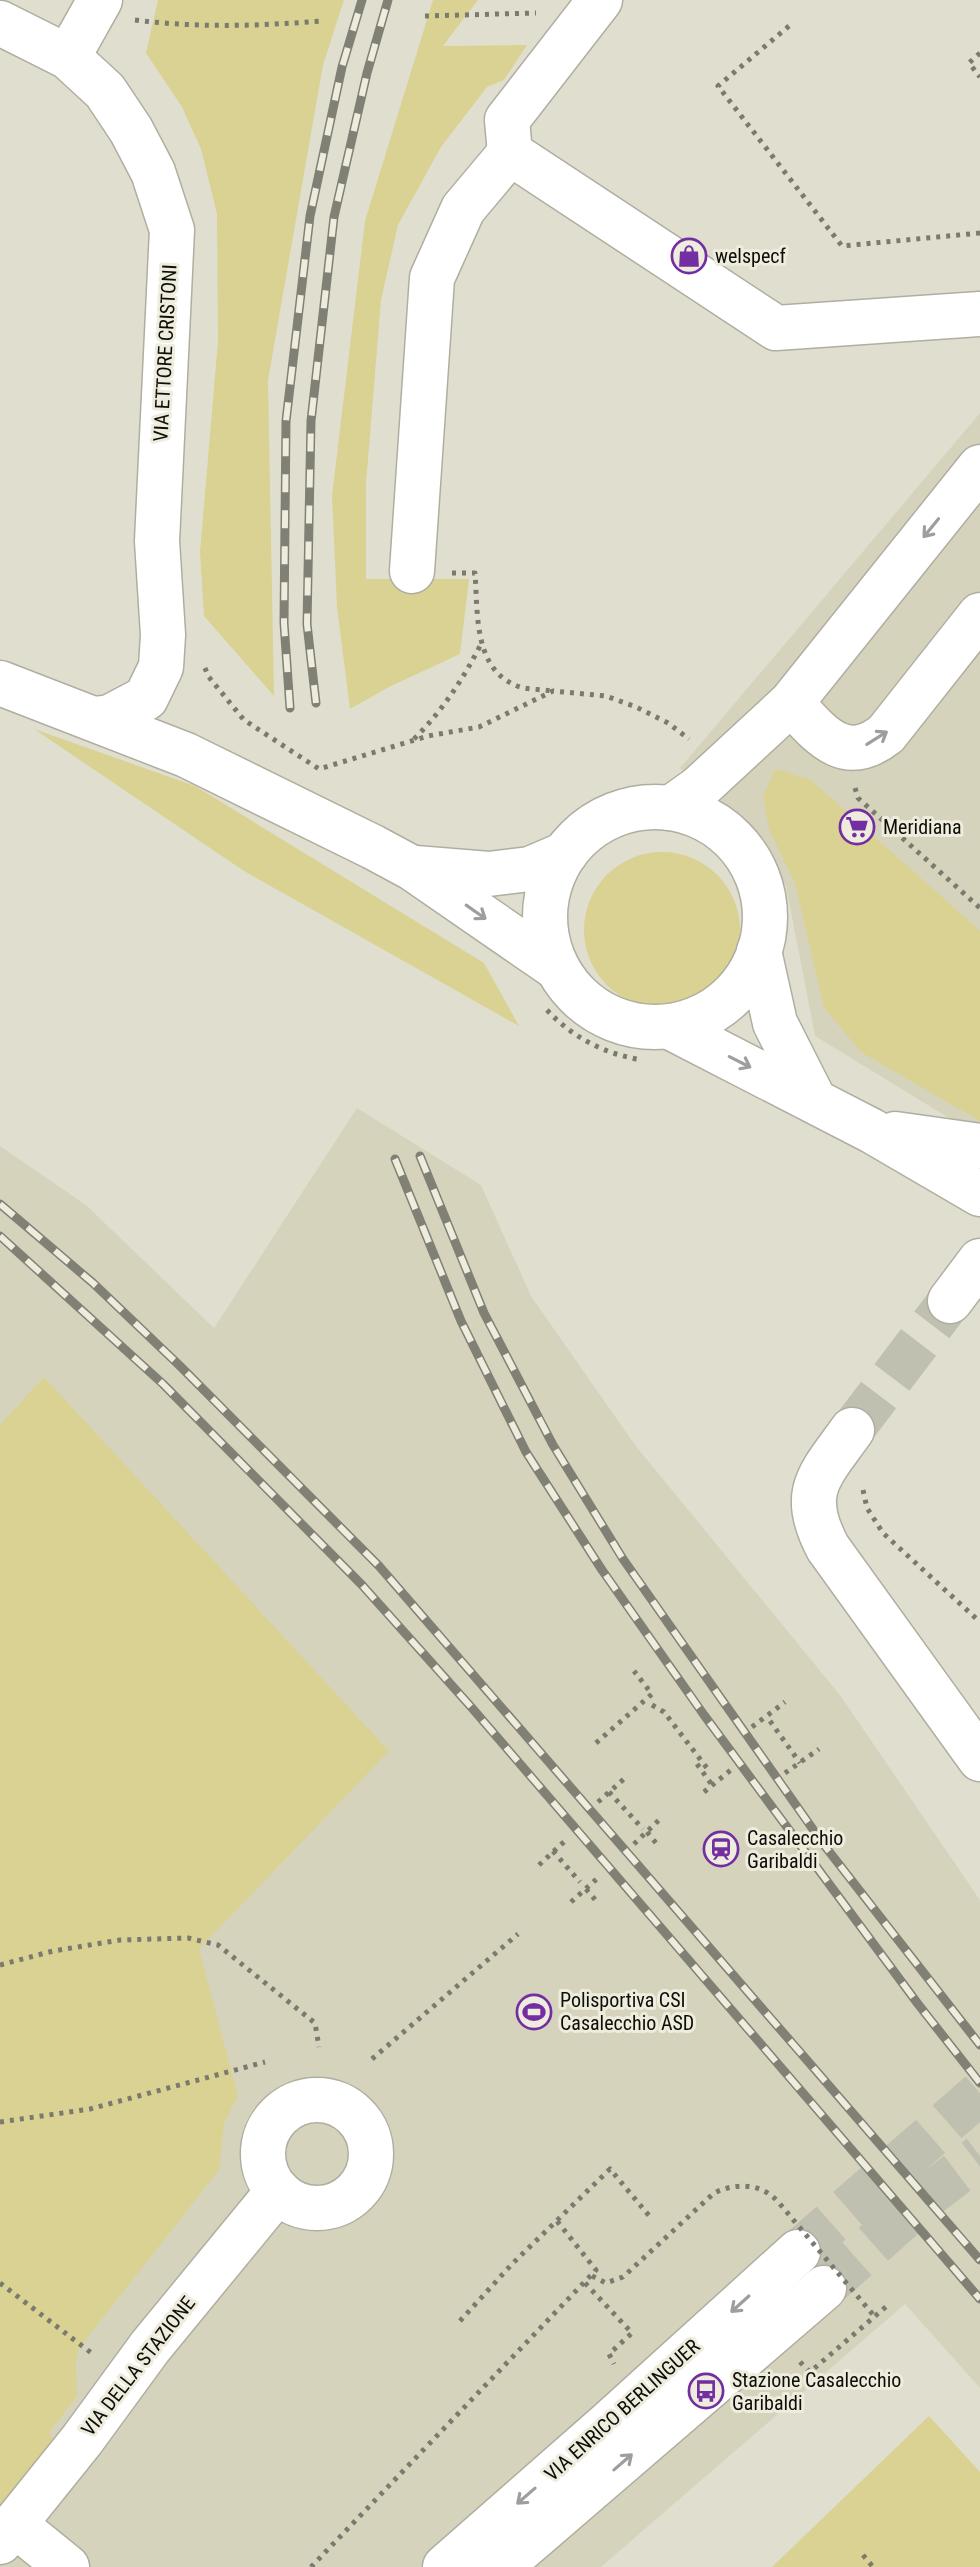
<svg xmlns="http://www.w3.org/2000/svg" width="980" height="2567" font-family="'Roboto Condensed',sans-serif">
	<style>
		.built { fill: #d6d3bd }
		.green { fill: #d9d293 }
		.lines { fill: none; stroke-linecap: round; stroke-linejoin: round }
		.minor-tunnel { stroke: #c0c0b1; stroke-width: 44; stroke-dasharray: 44 22; stroke-linecap: butt }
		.minor-casing { stroke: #b0aea0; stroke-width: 47 }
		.path { stroke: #7b7a6f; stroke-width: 5; stroke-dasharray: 4 6; stroke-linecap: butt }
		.minor { stroke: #fff; stroke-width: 44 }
		.rail-casing { stroke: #818075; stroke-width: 9 }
		.rail { stroke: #eeecdd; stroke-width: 6; stroke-dasharray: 18; stroke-linecap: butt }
		.path-bridge { stroke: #7b7a6f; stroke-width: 5; stroke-dasharray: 4 6; stroke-linecap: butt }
		.oneway { stroke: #9f9e9c }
		.labels { text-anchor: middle; stroke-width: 6; stroke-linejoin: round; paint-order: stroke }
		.poi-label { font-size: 20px; fill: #0e0d08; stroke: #eeecdd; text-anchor: start }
		.street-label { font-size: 20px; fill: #0e0d08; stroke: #eeecdd }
	</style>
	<rect width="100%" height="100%" fill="#e0dfcf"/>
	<g class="built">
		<path d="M980,413V1137L815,1036L786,886L680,768Z"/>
		<path d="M357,1108L481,1185L531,1296L635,1445L840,1695L980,1900V2388L905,2304L601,2567H0V1146L86,1205L214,1328Z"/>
	</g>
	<g class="green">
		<path d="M158,0H344L323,65L268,380L274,696L204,616L200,552L218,341L217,214L201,149L182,107L146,53Z"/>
		<path d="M433,0H478L443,46L527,45L504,80L487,87L441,147L398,225L381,300L366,484V579H469L460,654L391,686L350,709L337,607L332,496L365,221Z"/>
		<path d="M34,729L195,786L484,963L519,1026L244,871Z"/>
		<path d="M776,769L811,780L980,931V1121L861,1052L824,1008L795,883L769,829L763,795Z"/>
		<circle cx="662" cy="930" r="78"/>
		<path d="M44,1377L389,1751L199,1949L238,2096L224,2123L219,2170L79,2348L76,2361L77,2396L49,2433L55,2440L0,2507V1425Z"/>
		<path d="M929,2416L980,2472V2567H772Z"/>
	</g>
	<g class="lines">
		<g class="minor-tunnel">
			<path d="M852,1430L950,1301"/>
			<path d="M798,2252L980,2093"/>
			<path d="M824,2288L930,2194L980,2156"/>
		</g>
		<g class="minor-casing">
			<g id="minor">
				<path d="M600,0L507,120L510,153L776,328L980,314"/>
				<path d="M0,23L68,57L105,91L131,130L153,172L172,230L157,541L163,635L161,667L146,698L110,717L95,719"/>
				<path d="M68,57L100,0"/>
				<path d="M412,571L432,278L463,209L510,153"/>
				<path d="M0,683L186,755L373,847L412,868L557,968"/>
				<path d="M791,703C820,734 844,767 886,734L980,615"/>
				<circle cx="655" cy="917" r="110"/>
				<path d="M671,808L699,788L791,703L980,467"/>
				<path d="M415,868L489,874L530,869L565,854"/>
				<path d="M759,951L775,1023L814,1100"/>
				<path d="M670,1027L872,1131L980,1194"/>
				<path d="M895,1134L980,1146"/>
				<path d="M950,1301L980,1261"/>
				<path d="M852,1430C820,1475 798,1492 828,1548L980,1759"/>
				<circle cx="317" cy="2154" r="54"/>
				<path d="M14,2524L67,2567"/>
				<path d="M0,2542L82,2440L150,2347L278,2191"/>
				<path d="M445,2567L608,2424L798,2252"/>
				<path d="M500,2567L824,2288"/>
			</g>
		</g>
		<g class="path">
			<path d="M425,16L536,13"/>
			<path d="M135,20C198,28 258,26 321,21"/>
			<path d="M789,26L718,86L842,246L980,233"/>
			<path d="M980,53L969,63L980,77"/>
			<path d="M452,573H475C478,611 473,667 515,685C525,690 540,689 552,691"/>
			<path d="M205,668L208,676L244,720L319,769L428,736L479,727L553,691L606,696L636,707L668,723L689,739"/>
			<path d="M414,739C442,711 462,681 480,646"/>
			<path d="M855,788L858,798L980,908"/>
			<path d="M547,1010C573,1038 605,1054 642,1060"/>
			<path d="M863,1490L867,1508L883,1533L980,1622"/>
			<path d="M652,1705L664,1712L710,1772"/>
			<path d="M770,1721L800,1763"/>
			<path d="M752,1727L785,1702"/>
			<path d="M596,1743L652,1694L634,1671"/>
			<path d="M697,1764L712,1785"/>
			<path d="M785,1773L819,1749"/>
			<path d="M609,1792L643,1829"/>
			<path d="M704,1792L732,1769"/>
			<path d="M598,1802L625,1778"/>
			<path d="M647,1832L656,1843"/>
			<path d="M634,1844L660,1819"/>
			<path d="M553,1851L580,1882"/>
			<path d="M539,1865L568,1838"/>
			<path d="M586,1889L597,1902"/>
			<path d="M571,1902L600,1876"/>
			<path d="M0,1965L53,1951L120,1940L188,1938L218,1945L315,2023L319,2047"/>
			<path d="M372,2059L518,1934"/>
			<path d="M0,2122L90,2109L265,2062"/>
			<path d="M592,2276L606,2283L623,2277L714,2193C737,2182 763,2183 780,2204"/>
			<path d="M0,2283L94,2355"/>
			<path d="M585,2283L632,2333L609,2354L614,2364"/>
			<path d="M460,2321L512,2264L610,2169L651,2218"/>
			<path d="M800,2362L810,2372L888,2305"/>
			<path d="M863,2555L873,2567"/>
			<path d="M311,2567L596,2270L557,2221"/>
		</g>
		<use href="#minor" class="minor"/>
		<g class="rail-casing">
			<g id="rail">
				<path d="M316,703L307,624L311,421L334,217L367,73L388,0"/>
				<path d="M290,708L284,623L286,421L310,216L342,67L362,0"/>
				<path d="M420,1156L484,1313L553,1445L623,1559L824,1845L980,2045"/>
				<path d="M395,1159L461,1321L526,1452L602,1570L704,1715L918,2004L980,2083"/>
				<path d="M0,1204L93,1283L180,1366L379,1566L980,2260"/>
				<path d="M0,1236L163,1384L362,1585L472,1708L980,2299"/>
			</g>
		</g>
		<use href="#rail" class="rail"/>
		<path class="path-bridge" d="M780,2204L875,2317"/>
	</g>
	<defs><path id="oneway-shaft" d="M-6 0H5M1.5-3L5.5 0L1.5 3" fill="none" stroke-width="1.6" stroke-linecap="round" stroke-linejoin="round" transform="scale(2)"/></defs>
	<g class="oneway">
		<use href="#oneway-shaft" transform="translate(931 528) rotate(129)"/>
		<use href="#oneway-shaft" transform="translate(877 738) rotate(-32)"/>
		<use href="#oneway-shaft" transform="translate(476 912) rotate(35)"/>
		<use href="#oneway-shaft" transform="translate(740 1062) rotate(27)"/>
		<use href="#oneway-shaft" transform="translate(740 2304) rotate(138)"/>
		<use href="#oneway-shaft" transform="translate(623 2462) rotate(-41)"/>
		<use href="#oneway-shaft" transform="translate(526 2496) rotate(139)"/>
	</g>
	<defs>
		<g id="shop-ring" transform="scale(1.8)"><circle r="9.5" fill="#eeecdd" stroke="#732ea2" stroke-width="1.5"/><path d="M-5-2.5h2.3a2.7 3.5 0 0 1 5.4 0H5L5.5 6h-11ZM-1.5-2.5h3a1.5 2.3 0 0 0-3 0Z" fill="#732ea2"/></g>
		<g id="supermarket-ring" transform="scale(1.8)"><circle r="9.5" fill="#eeecdd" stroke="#732ea2" stroke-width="1.5"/><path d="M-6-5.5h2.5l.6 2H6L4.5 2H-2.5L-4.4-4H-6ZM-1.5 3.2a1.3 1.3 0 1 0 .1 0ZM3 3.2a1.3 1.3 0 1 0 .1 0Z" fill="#732ea2"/></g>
		<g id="station-ring" transform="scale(1.8)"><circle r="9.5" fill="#eeecdd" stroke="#732ea2" stroke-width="1.5"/><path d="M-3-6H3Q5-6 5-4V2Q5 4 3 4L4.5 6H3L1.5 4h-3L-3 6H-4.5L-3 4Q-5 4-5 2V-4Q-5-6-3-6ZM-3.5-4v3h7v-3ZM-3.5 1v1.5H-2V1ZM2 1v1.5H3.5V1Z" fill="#732ea2"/></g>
		<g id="stadium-ring" transform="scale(1.8)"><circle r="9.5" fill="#eeecdd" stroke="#732ea2" stroke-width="1.5"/><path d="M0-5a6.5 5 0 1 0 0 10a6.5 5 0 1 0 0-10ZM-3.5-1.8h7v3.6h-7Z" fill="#732ea2"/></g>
		<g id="bus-ring" transform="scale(1.8)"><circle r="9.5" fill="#eeecdd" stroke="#732ea2" stroke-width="1.5"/><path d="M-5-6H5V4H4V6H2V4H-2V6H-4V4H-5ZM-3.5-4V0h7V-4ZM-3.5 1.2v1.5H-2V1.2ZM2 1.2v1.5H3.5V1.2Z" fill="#732ea2"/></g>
	</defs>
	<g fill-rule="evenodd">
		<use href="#shop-ring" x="689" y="256"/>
		<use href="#supermarket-ring" x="857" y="827"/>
		<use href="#station-ring" x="721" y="1849"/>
		<use href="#stadium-ring" x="534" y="2012"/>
		<use href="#bus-ring" x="706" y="2391"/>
	</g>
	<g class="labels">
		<g class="poi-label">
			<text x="715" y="263">welspecf</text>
			<text x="883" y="834">Meridiana</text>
			<text x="747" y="1845">Casalecchio<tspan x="747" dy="23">Garibaldi</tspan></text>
			<text x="560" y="2007">Polisportiva CSI<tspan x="560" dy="23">Casalecchio ASD</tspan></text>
			<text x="732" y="2387">Stazione Casalecchio<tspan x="732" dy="23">Garibaldi</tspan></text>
		</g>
		<g class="street-label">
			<text transform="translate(165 353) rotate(-87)" y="7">VIA ETTORE CRISTONI</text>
			<text transform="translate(138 2366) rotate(-52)" y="7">VIA DELLA STAZIONE</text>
			<text transform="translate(622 2410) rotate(-42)" y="7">VIA ENRICO BERLINGUER</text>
		</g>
	</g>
</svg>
